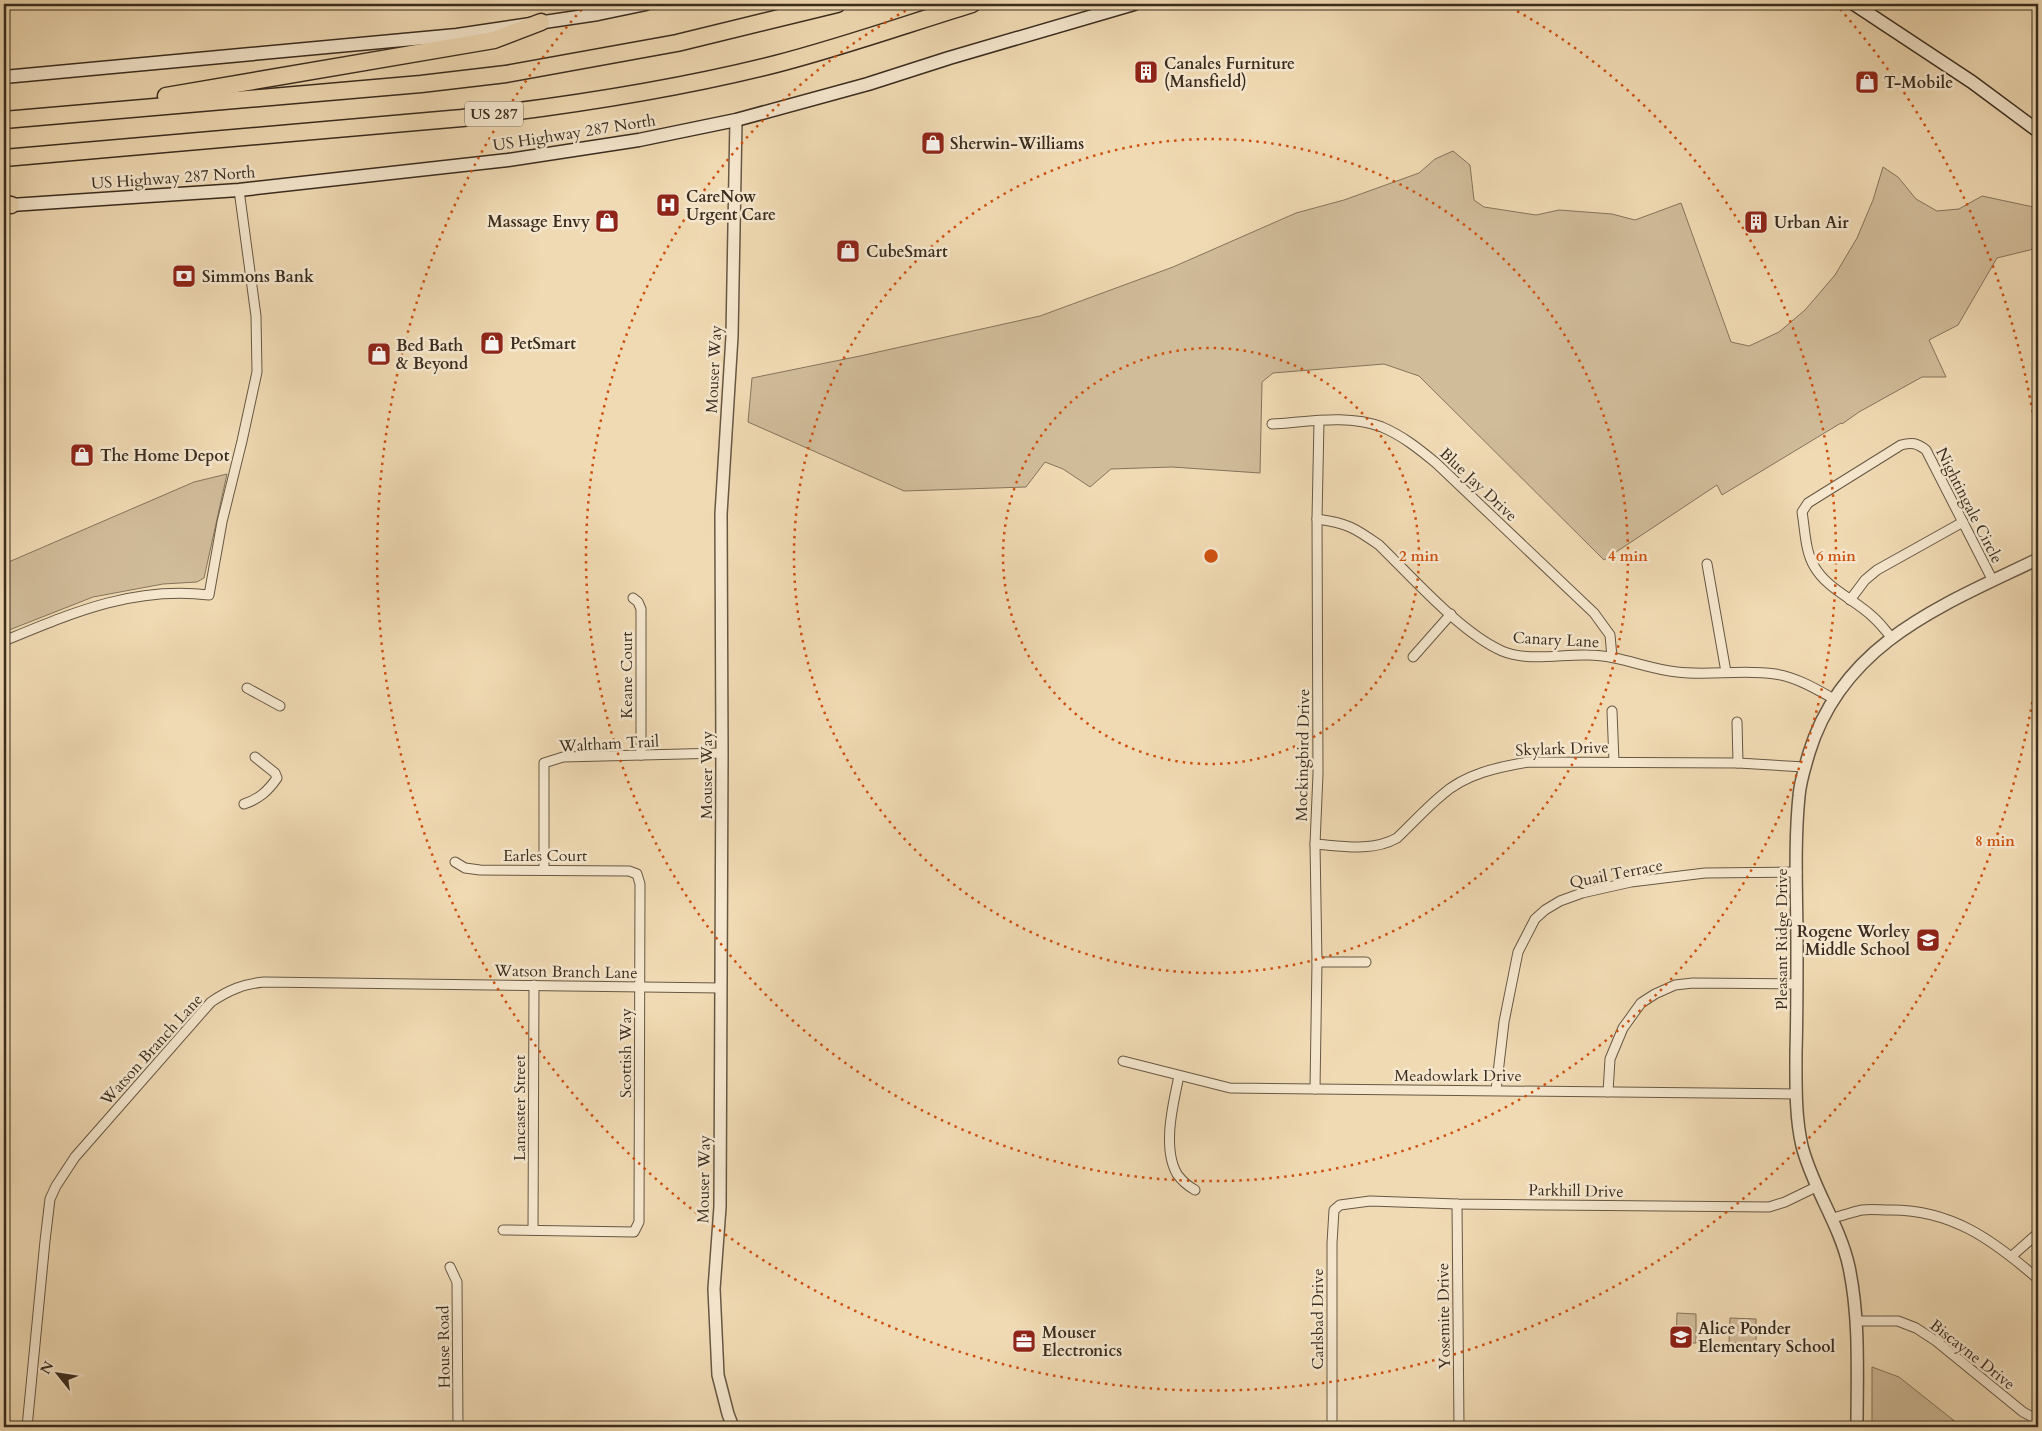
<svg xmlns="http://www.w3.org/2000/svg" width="2042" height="1431" font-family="Cardo,serif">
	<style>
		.green { fill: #d1bc9a; stroke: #85745c }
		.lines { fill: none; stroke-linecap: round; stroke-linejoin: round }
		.minor-casing { stroke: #675844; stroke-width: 11 }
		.tertiary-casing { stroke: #675844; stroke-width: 14 }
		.secondary-casing { stroke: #392c1f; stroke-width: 15 }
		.motorway-casing { stroke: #392c1f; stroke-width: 19 }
		.minor { stroke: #f5e7ce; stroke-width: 9 }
		.tertiary { stroke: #f5e7ce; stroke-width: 11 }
		.secondary { stroke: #f5e7ce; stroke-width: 12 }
		.motorway { stroke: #f0dab3; stroke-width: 16 }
		.ring { fill: none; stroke: #ce520f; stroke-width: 2.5; stroke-dasharray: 2.5 5 }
		.labels { text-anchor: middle; stroke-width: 5; stroke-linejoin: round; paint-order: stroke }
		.shield { fill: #f5e7ce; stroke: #716454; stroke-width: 1 }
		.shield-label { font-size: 15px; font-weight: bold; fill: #392c1f }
		.poi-label { font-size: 16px; font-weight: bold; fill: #392c1f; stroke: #f5e7ce; text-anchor: start }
		.street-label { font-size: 16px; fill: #392c1f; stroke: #f5e7ce }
		.centre { fill: #ce520f; stroke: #f5e7ce; stroke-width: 2.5 }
		.ring-label { font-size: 15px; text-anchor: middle; font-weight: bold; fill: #ce520f; stroke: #f5e7ce; stroke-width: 5; stroke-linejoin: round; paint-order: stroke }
	</style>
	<rect width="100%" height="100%" fill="#f0dab3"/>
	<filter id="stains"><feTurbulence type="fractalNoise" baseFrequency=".004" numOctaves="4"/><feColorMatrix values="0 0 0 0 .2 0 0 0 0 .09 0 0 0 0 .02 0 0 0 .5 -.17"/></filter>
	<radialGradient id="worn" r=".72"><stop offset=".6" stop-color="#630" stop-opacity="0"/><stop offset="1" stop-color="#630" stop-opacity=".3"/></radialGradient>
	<g class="green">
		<path d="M1453,151L1470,165L1474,200L1484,207L1536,215L1559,210L1612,214L1635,220L1681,203L1731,342L1749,346L1779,332L1805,310L1835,275L1857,238L1873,200L1883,167L1898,177L1916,199L1937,211L1959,209L1982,196L2038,208V248L1997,258L1958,325L1929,340L1946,377H1922L1859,412L1842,424L1841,423L1722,495L1717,485L1604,560L1419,376L1384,364L1273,373L1262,382L1260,473L1172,467L1111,469L1090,487L1063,469L1045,462L1026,487L904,491L748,422L752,378L860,356L1040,316L1173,267L1296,213L1344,200L1419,173L1435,159Z"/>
		<path d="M227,474L204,578L197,582L163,584L93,597L4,632V564L194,482Z"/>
		<path d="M1677,1313L1696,1314V1343H1676Z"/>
		<path d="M1730,1318L1756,1319V1343H1729Z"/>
		<path d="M1872,1367L1899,1377L1962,1427H1876L1872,1422Z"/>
	</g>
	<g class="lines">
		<g class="minor-casing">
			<g id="minor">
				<path d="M1272,424C1307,422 1348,414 1382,427C1403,436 1419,449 1436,463L1594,613L1610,635L1612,657"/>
				<path d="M1317,519C1347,523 1355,528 1379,545C1412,577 1461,633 1502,651C1528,662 1561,654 1588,655C1619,655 1647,669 1677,672C1709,676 1743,669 1775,674C1796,677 1816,689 1834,699"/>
				<path d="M1707,564L1726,672"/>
				<path d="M633,598L638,602L641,609V755"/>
				<path d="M1850,600L1865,580L1877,570L1963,522"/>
				<path d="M1891,637C1885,630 1880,623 1873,617C1854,599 1827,589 1814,566C1805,551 1805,529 1802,512L1808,503L1901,445C1912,442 1917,443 1926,450L1993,581"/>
				<path d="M4,641C72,613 133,586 209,595L222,522L242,441L257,372L256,316L239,190"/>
				<path d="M1413,657L1451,614"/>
				<path d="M247,688L280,706"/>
				<path d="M1612,711L1614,762"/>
				<path d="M1737,722L1738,763"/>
				<path d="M244,804C259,799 268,791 277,778L275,773L255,757"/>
				<path d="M1315,844C1342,846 1372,852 1397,838C1412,824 1426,808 1442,795C1465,774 1498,767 1528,762L1738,763L1805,767"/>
				<path d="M455,862L465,868L480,870L629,871L637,874L640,884L639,1222L634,1232L503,1230"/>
				<path d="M544,870V763L563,757L722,753"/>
				<path d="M1317,962H1366"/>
				<path d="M1123,1061L1230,1088L1796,1094"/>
				<path d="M1179,1076C1173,1104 1162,1148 1177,1174C1182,1181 1188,1186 1195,1190"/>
				<path d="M1315,1089L1317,962L1315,844L1318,774L1317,519L1319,421"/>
				<path d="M1496,1090L1504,1022L1518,952L1535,919L1545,910L1560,901L1582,893L1631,882L1705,873L1797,872"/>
				<path d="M1608,1092L1610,1059L1623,1028L1641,1003L1655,994L1675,985L1693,983L1797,984"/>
				<path d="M1457,1204L1459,1427"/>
				<path d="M1832,1218C1842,1216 1852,1212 1862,1210C1871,1209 1880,1210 1889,1210C1951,1209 1993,1240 2038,1279"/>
				<path d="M533,1230L534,985"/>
				<path d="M2012,1256L2038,1233"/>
				<path d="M450,1267L457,1282L458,1427"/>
				<path d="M1856,1321H1898L1916,1328L1936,1341L2023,1412L2038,1420"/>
				<path d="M27,1427L45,1241L50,1199L56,1186L75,1157L211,1002C229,990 243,984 264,982L721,988"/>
				<path d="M1332,1427V1243L1334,1210L1340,1205L1370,1201L1457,1204L1769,1207L1785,1202L1816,1187"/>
			</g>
		</g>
		<g class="tertiary-casing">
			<g id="tertiary">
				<path d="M733,1427L728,1414L718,1375L714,1289L720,1207L722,753L721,514L732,336L736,120"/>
				<path d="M1857,1427C1857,1374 1860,1319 1849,1267C1840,1225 1813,1189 1802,1146C1795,1116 1796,1083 1796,1052C1797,1017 1797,982 1797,947C1797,897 1794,846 1799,796C1800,782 1805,767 1809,753C1843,642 1943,605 2038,559"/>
			</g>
		</g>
		<g class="secondary-casing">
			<g id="secondary">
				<path d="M1854,4L1972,82L2038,131"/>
				<path d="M4,77L457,35L598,14L646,4"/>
				<path d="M11,205L239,190L508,160L639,140L736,120L868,84L949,58L1134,4"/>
			</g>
		</g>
		<g class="motorway-casing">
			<g id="motorway">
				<path d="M166,96L494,40L541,22"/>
				<path d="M4,120L421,84L506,74L677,43L837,4"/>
				<path d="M4,158L462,118C567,106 673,90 776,64C842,47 907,24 972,4"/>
				<path d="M4,204L11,205"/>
			</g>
		</g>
		<use href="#minor" class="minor"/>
		<use href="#tertiary" class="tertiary"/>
		<use href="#secondary" class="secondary"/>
		<use href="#motorway" class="motorway"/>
	</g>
	<g class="ring">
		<circle cx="1211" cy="556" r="208"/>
		<circle cx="1211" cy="556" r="417"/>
		<path d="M1504 4A625 625 0 1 1 918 4"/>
		<path d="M2038 665A834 834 0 1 1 582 9M1840 9A834 834 0 0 1 2038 447"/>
	</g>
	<defs>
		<g id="building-square" transform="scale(1.25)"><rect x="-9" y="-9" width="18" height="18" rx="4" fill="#8f2418" stroke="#f5e7ce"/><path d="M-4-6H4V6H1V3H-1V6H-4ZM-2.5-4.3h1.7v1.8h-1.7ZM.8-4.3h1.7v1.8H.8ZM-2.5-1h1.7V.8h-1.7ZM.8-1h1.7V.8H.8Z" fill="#fff"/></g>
		<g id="shop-square" transform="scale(1.25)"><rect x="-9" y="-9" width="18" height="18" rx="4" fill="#8f2418" stroke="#f5e7ce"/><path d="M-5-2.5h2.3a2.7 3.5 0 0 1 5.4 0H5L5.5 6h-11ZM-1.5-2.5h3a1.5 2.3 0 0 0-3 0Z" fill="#fff"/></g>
		<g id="hospital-square" transform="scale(1.25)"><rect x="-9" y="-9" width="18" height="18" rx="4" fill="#8f2418" stroke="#f5e7ce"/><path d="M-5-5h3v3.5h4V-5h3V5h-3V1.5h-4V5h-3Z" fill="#fff"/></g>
		<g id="bank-square" transform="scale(1.25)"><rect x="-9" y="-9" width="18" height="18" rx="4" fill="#8f2418" stroke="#f5e7ce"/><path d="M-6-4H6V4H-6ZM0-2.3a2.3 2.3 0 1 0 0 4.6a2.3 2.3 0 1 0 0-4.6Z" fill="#fff"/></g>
		<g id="school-square" transform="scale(1.25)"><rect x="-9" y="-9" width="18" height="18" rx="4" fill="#8f2418" stroke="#f5e7ce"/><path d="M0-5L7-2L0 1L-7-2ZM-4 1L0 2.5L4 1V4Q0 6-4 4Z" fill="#fff"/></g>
		<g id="office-square" transform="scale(1.25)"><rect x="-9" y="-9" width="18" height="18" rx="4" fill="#8f2418" stroke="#f5e7ce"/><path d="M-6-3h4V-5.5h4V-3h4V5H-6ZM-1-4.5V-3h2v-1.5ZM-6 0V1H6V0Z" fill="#fff"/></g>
	</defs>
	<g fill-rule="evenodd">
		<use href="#building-square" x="1146" y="72"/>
		<use href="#shop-square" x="1867" y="82"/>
		<use href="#shop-square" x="933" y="143"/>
		<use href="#hospital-square" x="668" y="205"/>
		<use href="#shop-square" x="607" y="221"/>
		<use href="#building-square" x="1756" y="222"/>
		<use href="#shop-square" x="848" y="251"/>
		<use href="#bank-square" x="184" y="276"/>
		<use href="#shop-square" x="492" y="343"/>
		<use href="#shop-square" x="379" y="354"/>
		<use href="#shop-square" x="82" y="455"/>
		<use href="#school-square" x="1928" y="940"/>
		<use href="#school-square" x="1681" y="1337"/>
		<use href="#office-square" x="1024" y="1341"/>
	</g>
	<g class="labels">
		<rect class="shield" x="465" y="101.5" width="58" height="25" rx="4"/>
		<g class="shield-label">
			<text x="494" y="119">US 287</text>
		</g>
		<g class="poi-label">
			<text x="1164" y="69">Canales Furniture<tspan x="1164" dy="18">(Mansfield)</tspan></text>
			<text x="1884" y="88">T-Mobile</text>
			<text x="950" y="149">Sherwin-Williams</text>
			<text x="686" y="202">CareNow<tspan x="686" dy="18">Urgent Care</tspan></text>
			<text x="590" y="227" text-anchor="end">Massage Envy</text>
			<text x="1774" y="228">Urban Air</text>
			<text x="866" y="257">CubeSmart</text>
			<text x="202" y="282">Simmons Bank</text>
			<text x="510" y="349">PetSmart</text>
			<text x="396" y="351">Bed Bath<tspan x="396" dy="18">&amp; Beyond</tspan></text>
			<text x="100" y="461">The Home Depot</text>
			<text x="1910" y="937" text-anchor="end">Rogene Worley<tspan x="1910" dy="18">Middle School</tspan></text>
			<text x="1698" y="1334">Alice Ponder<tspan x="1698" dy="18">Elementary School</tspan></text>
			<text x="1042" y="1338">Mouser<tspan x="1042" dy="18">Electronics</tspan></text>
		</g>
		<g class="street-label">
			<text transform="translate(574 132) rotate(-9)" y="6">US Highway 287 North</text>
			<text transform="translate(173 177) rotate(-4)" y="6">US Highway 287 North</text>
			<text transform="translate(713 369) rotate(-87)" y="6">Mouser Way</text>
			<text transform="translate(1479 484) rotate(43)" y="6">Blue Jay Drive</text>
			<text transform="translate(1970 505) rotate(63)" y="6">Nightingale Circle</text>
			<text transform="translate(1556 639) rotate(3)" y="6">Canary Lane</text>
			<text transform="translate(626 675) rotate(-90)" y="6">Keane Court</text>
			<text transform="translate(609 743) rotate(-3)" y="6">Waltham Trail</text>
			<text transform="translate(1562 748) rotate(-2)" y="6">Skylark Drive</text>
			<text transform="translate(1302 755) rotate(-89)" y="6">Mockingbird Drive</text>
			<text transform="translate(706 775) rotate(-90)" y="6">Mouser Way</text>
			<text x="545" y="861">Earles Court</text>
			<text transform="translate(1616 873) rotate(-11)" y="6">Quail Terrace</text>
			<text transform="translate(1781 939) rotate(-90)" y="6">Pleasant Ridge Drive</text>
			<text transform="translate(566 971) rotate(1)" y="6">Watson Branch Lane</text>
			<text transform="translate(151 1049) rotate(-48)" y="6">Watson Branch Lane</text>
			<text transform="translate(625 1053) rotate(-90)" y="6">Scottish Way</text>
			<text x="1458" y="1081">Meadowlark Drive</text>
			<text transform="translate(519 1108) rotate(-90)" y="6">Lancaster Street</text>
			<text transform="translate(703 1179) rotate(-89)" y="6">Mouser Way</text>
			<text transform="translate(1576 1190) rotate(1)" y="6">Parkhill Drive</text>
			<text transform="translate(1443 1316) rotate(-91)" y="6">Yosemite Drive</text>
			<text transform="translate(1317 1319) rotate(-90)" y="6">Carlsbad Drive</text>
			<text transform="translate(443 1347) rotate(-91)" y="6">House Road</text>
			<text transform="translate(1973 1354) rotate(38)" y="6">Biscayne Drive</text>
		</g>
	</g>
	<circle cx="1211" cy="556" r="8" class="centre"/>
	<g class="ring-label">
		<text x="1419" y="561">2 min</text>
		<text x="1628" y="561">4 min</text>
		<text x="1836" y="561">6 min</text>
		<text x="1995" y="846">8 min</text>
	</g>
	<rect width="2042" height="1431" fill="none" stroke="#f0dab3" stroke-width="20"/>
	<rect x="5" y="5" width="2032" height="1421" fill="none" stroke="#392c1f" stroke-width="2.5"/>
	<rect x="10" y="10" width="2022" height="1411" fill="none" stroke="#392c1f"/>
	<g transform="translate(58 1374) rotate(300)" stroke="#f5e7ce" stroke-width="4" paint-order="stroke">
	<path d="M0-4L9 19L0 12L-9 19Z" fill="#392c1f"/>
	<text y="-8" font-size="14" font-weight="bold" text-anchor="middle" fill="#392c1f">N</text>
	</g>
	<rect width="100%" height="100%" filter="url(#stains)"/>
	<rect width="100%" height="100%" fill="url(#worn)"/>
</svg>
